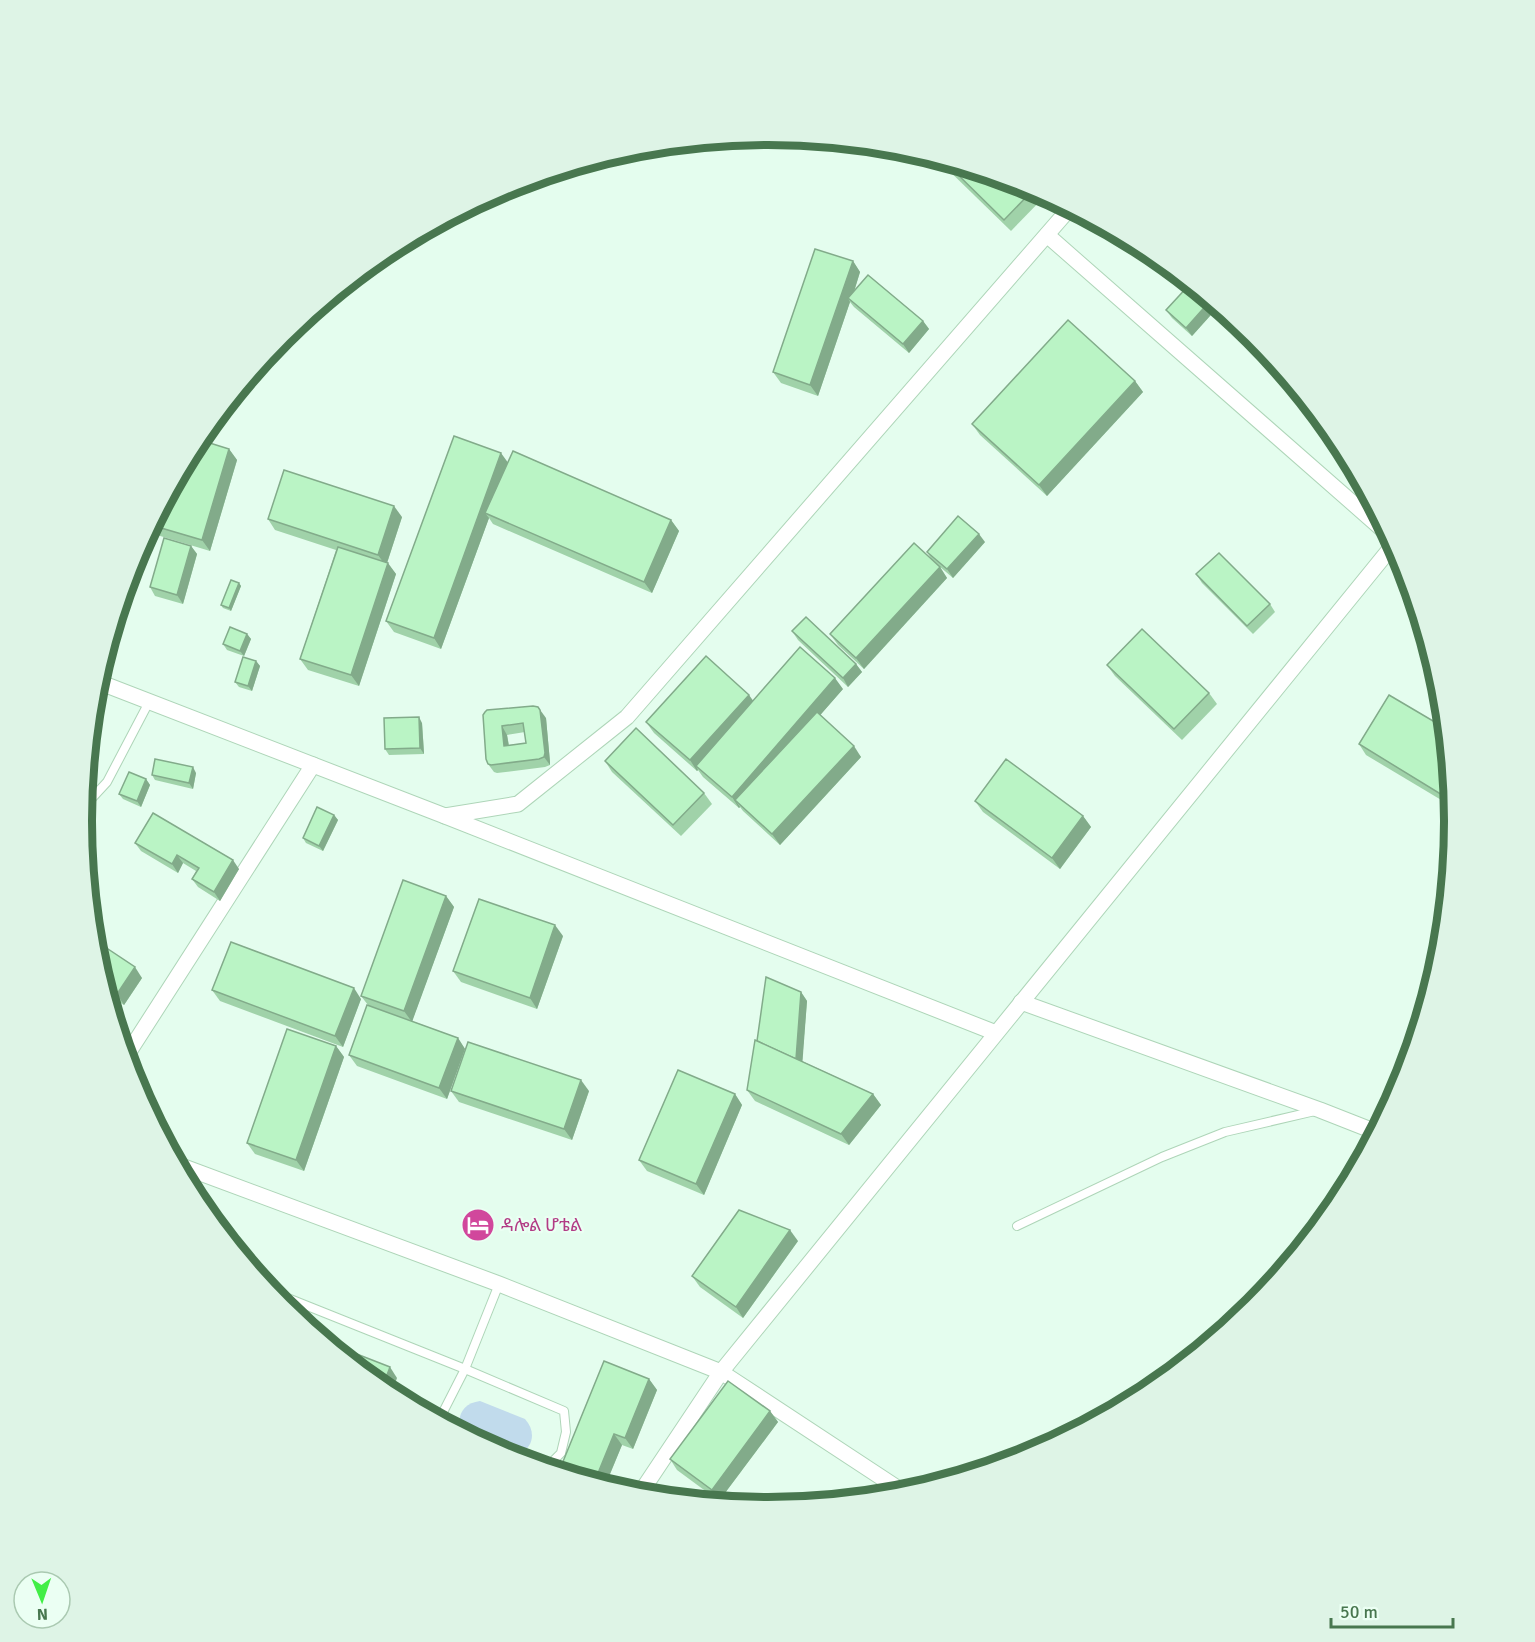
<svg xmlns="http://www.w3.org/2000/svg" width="1535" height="1642" font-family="Signika,'Noto Sans Ethiopic',sans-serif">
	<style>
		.green { fill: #c1dbec }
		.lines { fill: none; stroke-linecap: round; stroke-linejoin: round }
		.service-casing { stroke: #aed5b8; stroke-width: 10 }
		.minor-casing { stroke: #aed5b8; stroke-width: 17 }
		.service { stroke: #fff; stroke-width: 8 }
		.minor { stroke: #fff; stroke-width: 15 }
		.wall { fill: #a0d2a9; fill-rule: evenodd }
		.shaded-wall { fill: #82ab8a }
		.building { fill: #baf4c5; stroke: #82ab8a; stroke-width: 1.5; fill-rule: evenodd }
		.labels { text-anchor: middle; stroke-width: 4.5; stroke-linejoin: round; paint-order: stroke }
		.hotel-label { font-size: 18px; fill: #b23c85; stroke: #ebfff3; text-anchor: start }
		.rim { fill: none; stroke: #48774f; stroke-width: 8 }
	</style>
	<rect width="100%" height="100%" fill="#e4fdee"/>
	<path class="green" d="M480,1401L525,1419C536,1431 534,1447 519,1454L460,1428C457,1413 465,1403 480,1401Z"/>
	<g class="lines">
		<g class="service-casing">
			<g id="service">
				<path d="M82,809L107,782L149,702"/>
				<path d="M1017,1226L1162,1157L1225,1132L1315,1111"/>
				<path d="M270,1291L465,1369L564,1411L566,1432L561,1453L546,1468"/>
				<path d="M438,1420L528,1462"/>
				<path d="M439,1420L465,1369L499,1284"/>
			</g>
		</g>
		<g class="minor-casing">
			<g id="minor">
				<path d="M1047,235L1389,535"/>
				<path d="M96,681L445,816L996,1033"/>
				<path d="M445,816L518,804L627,717L1070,208"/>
				<path d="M1021,1002L1320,1110L1376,1132"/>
				<path d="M125,1058L313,765"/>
				<path d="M176,1164L499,1284L721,1372L905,1493"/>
				<path d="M639,1495L721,1372L1394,544"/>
			</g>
		</g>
		<use href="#service" class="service"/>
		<use href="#minor" class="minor"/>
	</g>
	<g class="wall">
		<path d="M937,159L1031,187L1046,195L1011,231Z"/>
		<path d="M853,261L860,272L854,292L923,321L929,329L909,353L854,307L850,302L818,396L781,383L773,372Z"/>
		<path d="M1190,284L1218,307L1192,336L1172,318L1166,310Z"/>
		<path d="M1135,381L1143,392L1047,496L980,435L972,424Z"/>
		<path d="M197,439L229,449L237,460L210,551L157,535L151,526Z"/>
		<path d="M508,463L671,520L679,531L652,593L493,524L489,518L441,649L394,632L386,621Z"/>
		<path d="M402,517L387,563L396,574L359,686L308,670L300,659L336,550L275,530L268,519Z"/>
		<path d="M985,542L953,578L932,560L927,552Z"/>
		<path d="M191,546L197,554L183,604L155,596L150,587Z"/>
		<path d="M940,567L947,578L864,669L838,645L830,634Z"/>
		<path d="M1196,574L1270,604L1275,612L1253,634L1202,583Z"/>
		<path d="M239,583L241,586L231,611L223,608L221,605Z"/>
		<path d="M792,631L856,664L862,672L848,687L798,640Z"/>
		<path d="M247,634L251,639L244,656L227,650L223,644Z"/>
		<path d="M256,661L260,666L252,691L239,687L235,682Z"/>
		<path d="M1107,665L1209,693L1217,704L1182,740L1115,676Z"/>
		<path d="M843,689L820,715L861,757L780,845L743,811L740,807L739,808L703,777L698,770L697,771L654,733L646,722L753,701Z"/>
		<path d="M483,715L546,718L550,762V765L545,767L497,773L494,772L488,764ZM525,732L526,743L509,745L507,735Z"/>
		<path d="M422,723L424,754L389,755L385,749Z"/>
		<path d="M1445,728L1453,807L1366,755L1359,744Z"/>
		<path d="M605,761L704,793L712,804L681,836L612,772Z"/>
		<path d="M196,773L193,789L155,780L152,775Z"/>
		<path d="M146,779L150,785L141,807L123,799L119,794Z"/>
		<path d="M975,801L1083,816L1091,827L1060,869L983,812Z"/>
		<path d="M334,815L338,820L323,851L306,843L303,838Z"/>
		<path d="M135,843L239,869L220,901L198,887L192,879L196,871L183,863L178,873L141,851Z"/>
		<path d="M446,896L454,907L412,1021L458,1038L465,1049L447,1099L357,1066L349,1055L368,1005L361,996Z"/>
		<path d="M563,936L537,1009L461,982L453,971Z"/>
		<path d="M94,955L142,978L124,1005L106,994Z"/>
		<path d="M212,990L361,999L343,1047L220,1001Z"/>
		<path d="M801,992L807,1001L802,1061L873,1094L881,1105L849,1145L755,1101L747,1090L757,1041Z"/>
		<path d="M336,1046L344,1057L304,1171L255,1154L247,1143Z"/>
		<path d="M451,1091H589L572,1140L459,1102Z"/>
		<path d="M735,1094L742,1105L704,1195L647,1171L639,1160Z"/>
		<path d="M798,1241L743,1318L700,1287L692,1276Z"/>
		<path d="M649,1379L657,1390L633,1449L622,1445L605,1486L569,1475L562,1464Z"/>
		<path d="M770,1411L778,1422L719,1501L677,1470L670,1459Z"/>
	</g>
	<g class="shaded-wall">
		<path d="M853,261L860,272L851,301L848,298L850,302L818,396L810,385Z"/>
		<path d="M1210,301L1218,307L1192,336L1186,328Z"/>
		<path d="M923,321L929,329L909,353L903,344Z"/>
		<path d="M1135,381L1143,392L1047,496L1039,485Z"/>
		<path d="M229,449L237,460L210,551L202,540Z"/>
		<path d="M501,453L509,464L485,513L489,518L441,649L434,638Z"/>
		<path d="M394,506L402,517L386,566L378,555Z"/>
		<path d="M671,520L679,531L652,593L644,582Z"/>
		<path d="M979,534L985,542L953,578L947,569Z"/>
		<path d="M191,546L197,554L183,604L177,595Z"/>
		<path d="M388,563L396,574L359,686L351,675Z"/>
		<path d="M940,567L947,578L864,669L856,658Z"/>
		<path d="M239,583L241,586L231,611L229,608Z"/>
		<path d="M247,634L251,639L244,656L240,651Z"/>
		<path d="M256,661L260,666L252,691L248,686Z"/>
		<path d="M856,664L862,672L848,687L843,678Z"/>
		<path d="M835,678L843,689L741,806L735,800L740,807L739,808L732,797Z"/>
		<path d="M749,695L757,706L696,766L698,770L697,771L690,760Z"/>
		<path d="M538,707L546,718L550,762V765L544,757Z"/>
		<path d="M419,717L422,723L424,754L420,748Z"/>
		<path d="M502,726L507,735L510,754L504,746Z"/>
		<path d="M854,746L861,757L780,845L772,834Z"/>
		<path d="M193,767L196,773L193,789L189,783Z"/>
		<path d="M146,779L150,785L141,807L137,801Z"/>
		<path d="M334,815L338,820L323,851L319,846Z"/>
		<path d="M1083,816L1091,827L1060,869L1052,858Z"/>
		<path d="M177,855L183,863L178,873L172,864Z"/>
		<path d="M233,860L239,869L220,901L214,892Z"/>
		<path d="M446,896L454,907L412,1022L404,1011Z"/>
		<path d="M555,925L563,936L537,1009L530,998Z"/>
		<path d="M135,967L142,978L124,1005L117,994Z"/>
		<path d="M354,988L361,999L343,1047L335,1036Z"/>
		<path d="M801,992L807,1001L802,1068L796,1060Z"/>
		<path d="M458,1038L465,1049L447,1099L439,1088Z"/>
		<path d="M336,1046L344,1057L304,1171L296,1160Z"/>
		<path d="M581,1080L589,1091L572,1140L564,1129Z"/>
		<path d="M735,1094L742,1105L704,1195L696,1184Z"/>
		<path d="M873,1094L881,1105L849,1145L841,1134Z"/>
		<path d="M790,1230L798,1241L743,1318L736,1307Z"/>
		<path d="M390,1367L397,1378L391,1395L382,1388Z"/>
		<path d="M649,1379L657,1390L633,1449L625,1438Z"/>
		<path d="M770,1411L778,1422L719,1501L712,1490Z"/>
		<path d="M614,1434L622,1445L605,1486L600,1484L596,1478Z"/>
	</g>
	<g class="building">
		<path d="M943,160L1031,187L1034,189L1004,220Z"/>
		<path d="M815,249L853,261L810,385L773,372Z"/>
		<path d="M868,275L923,321L903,344L848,298Z"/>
		<path d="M1190,284L1210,301L1186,328L1166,310Z"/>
		<path d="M1068,320L1135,381L1039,485L972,424Z"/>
		<path d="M454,436L501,453L434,638L386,621Z"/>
		<path d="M197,439L229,449L202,540L151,525Z"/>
		<path d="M513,451L671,520L644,582L485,513Z"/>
		<path d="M284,470L394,506L378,555L268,519Z"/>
		<path d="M958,516L979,534L947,569L927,552Z"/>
		<path d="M164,538L191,546L177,595L150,587Z"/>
		<path d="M914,543L940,567L856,658L830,634Z"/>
		<path d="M338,547L388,563L351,675L300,659Z"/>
		<path d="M1219,553L1270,604L1247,626L1196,574Z"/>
		<path d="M231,580L239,583L229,608L221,605Z"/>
		<path d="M806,617L856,664L843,678L792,631Z"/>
		<path d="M230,627L247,634L240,651L223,644Z"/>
		<path d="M1142,629L1209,693L1174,729L1107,665Z"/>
		<path d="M800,647L835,678L732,797L696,766Z"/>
		<path d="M706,656L749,695L690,760L646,722Z"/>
		<path d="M243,657L256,661L248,686L235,682Z"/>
		<path d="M1389,695L1445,728L1452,801L1359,744Z"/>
		<path d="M533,706L538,707L540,710L545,753L544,757L539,759L491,765L488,764L486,759L483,715L485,712L487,710ZM523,723L526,743L504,746L502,726Z"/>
		<path d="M817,712L854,746L772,834L735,800Z"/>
		<path d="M419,717L420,748L385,749L384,718Z"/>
		<path d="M636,728L704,793L673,825L605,761Z"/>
		<path d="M155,759L193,767L189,783L152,775Z"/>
		<path d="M1006,759L1083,816L1052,858L975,801Z"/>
		<path d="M129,772L146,779L137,801L119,794Z"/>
		<path d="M317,807L334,815L319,846L303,838Z"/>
		<path d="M153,813L233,860L214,892L192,879L199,868L177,855L172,864L135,843Z"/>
		<path d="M403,880L446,896L404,1011L361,996Z"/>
		<path d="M479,899L555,925L530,998L453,971Z"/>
		<path d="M93,939L135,967L117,994L104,986L94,955Z"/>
		<path d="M231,942L354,988L335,1036L212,990Z"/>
		<path d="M766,977L801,992L796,1059L757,1041Z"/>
		<path d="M367,1005L458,1038L439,1088L349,1055Z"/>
		<path d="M287,1029L336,1046L296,1160L247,1143Z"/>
		<path d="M755,1040L873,1094L841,1134L747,1090Z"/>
		<path d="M468,1042L581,1080L564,1129L451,1091Z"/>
		<path d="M678,1070L735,1094L696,1184L639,1160Z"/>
		<path d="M739,1210L790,1230L736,1307L692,1276Z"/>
		<path d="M326,1342L390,1367L382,1388Z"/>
		<path d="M604,1361L649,1379L625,1438L614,1434L596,1478L562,1464Z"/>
		<path d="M728,1381L770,1411L712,1490L670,1459Z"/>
	</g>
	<defs>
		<g id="hotel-disc" transform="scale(1.725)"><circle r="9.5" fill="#d1479c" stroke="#ebfff3"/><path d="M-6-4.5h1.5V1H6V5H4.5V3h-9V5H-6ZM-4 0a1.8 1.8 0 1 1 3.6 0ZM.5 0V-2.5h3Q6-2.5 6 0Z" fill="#fff"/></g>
	</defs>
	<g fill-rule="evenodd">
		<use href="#hotel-disc" x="478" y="1225"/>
	</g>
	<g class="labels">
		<g class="hotel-label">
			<text x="501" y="1231">ዳሎል ሆቴል</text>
		</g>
	</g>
	<path d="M0 0H1535V1642H0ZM92 821a676 676 0 1 1 1352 0a676 676 0 1 1-1352 0Z" fill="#def4e6" fill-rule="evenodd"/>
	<path class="rim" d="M92 821a676 676 0 1 1 1352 0a676 676 0 1 1-1352 0Z"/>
	<g transform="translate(42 1600) rotate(178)"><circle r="28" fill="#ebfff3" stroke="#aac9b1" stroke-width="1.5"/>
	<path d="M0-4.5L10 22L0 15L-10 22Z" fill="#42ee46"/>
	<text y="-9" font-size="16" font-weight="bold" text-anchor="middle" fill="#48774f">N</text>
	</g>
	<path d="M1331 1618v9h122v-9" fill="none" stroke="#48774f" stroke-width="3"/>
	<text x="1340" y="1618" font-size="18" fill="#48774f" stroke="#ebfff3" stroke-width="4.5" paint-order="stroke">50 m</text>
</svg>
